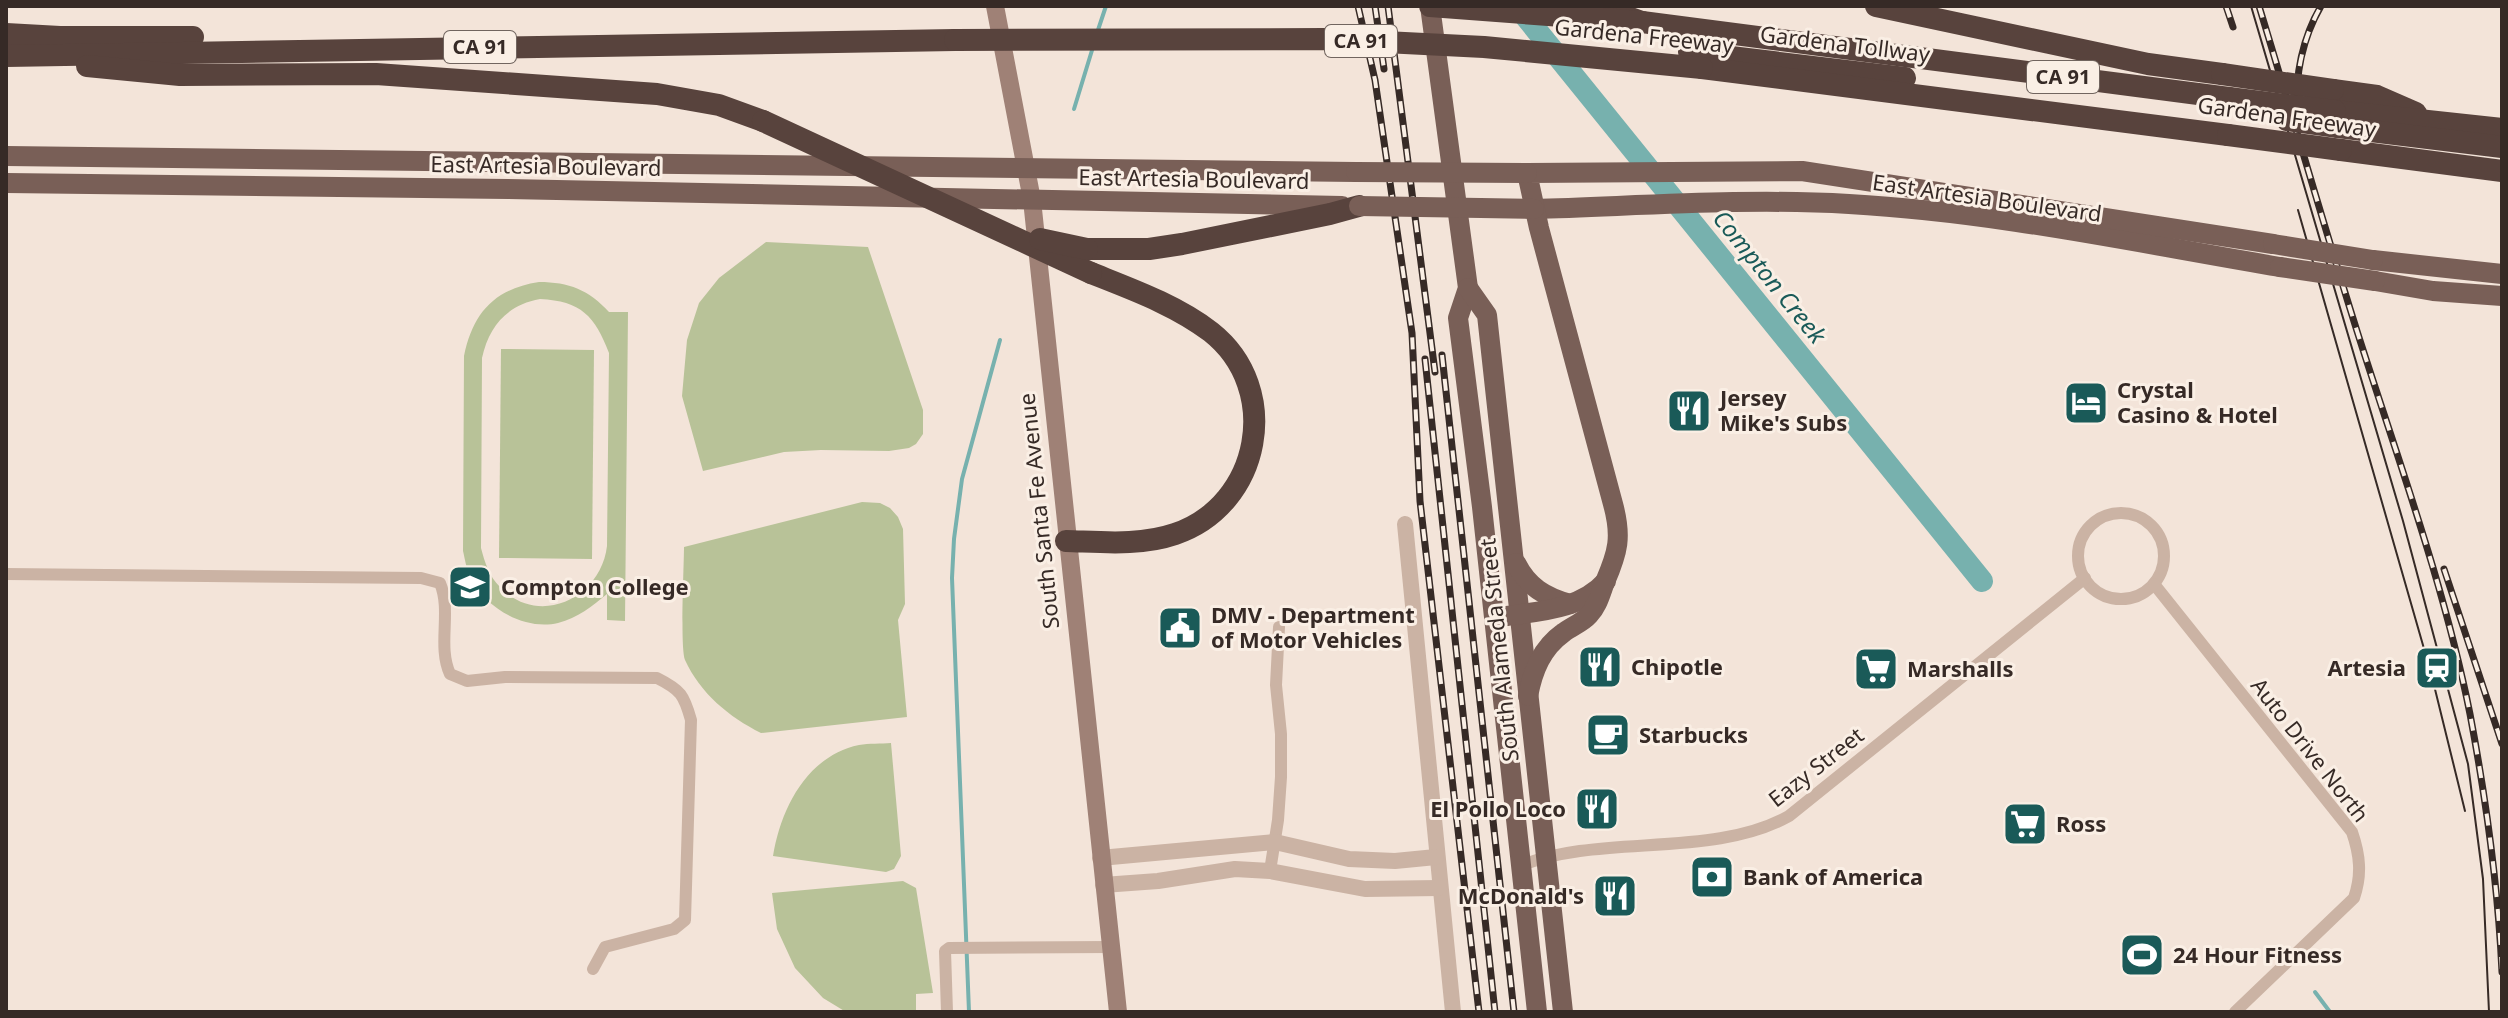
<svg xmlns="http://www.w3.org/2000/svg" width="2508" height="1018" font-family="'Noto Sans',sans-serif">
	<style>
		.green { fill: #b8c298; fill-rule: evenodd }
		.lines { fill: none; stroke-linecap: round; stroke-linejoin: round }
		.stream { stroke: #77b1ae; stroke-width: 4 }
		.river { stroke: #77b1ae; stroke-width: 22 }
		.minor { stroke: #cbb3a4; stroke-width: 12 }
		.tertiary { stroke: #cbb3a4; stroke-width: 16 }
		.secondary { stroke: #9f8176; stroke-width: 18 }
		.primary { stroke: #795f57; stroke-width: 20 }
		.motorway { stroke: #58433d; stroke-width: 22 }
		.tram { stroke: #362a26; stroke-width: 2 }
		.rail-casing { stroke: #362a26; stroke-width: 7 }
		.rail { stroke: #faefe5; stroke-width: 4; stroke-dasharray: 12; stroke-linecap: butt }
		.primary-bridge { stroke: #795f57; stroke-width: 20 }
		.motorway-bridge { stroke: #58433d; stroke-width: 22 }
		.labels { text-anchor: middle; stroke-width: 6; stroke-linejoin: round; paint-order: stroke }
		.shield { fill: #faefe5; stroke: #71655f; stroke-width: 2 }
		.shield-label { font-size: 20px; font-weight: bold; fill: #362a26 }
		.street-label { font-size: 22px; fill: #362a26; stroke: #faefe5 }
		.poi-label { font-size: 22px; font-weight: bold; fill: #362a26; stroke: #faefe5; text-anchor: start }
		.water-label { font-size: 24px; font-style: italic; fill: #1a5a58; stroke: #faefe5 }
	</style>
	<rect width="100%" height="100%" fill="#f3e4d9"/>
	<g class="green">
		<path d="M766,242L868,247L923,410V434L916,444L909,448L889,451L821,450L784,452L703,471L682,396L687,340L699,303L719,278Z"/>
		<path d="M539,282C569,282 589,290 609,312H628L625,621L607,620V594C592,606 578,618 558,623C524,631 483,607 470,575C466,568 465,559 463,551L464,356C473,313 494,289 539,282ZM540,299C581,301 595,316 609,353L607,546C601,598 539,628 500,587C489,576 485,563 481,548L482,358C489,326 507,305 540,299Z"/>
		<path d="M501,349L594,350L592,559L499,558Z"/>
		<path d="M862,502L880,503L890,508L898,517L903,529L905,604L898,620L907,717L761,733C729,717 700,693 685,660C680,647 684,567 684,547Z"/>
		<path d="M891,743L901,856L894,869L886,872L773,856C781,808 807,756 859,745C869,743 881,744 891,743Z"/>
		<path d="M903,881L916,888L933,993L916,994V1012H846L823,998L795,968L777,929L772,893Z"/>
	</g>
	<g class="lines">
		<g class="stream">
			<path d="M1098,30L1106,6"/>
			<path d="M1074,109L1093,47"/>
			<path d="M2315,992L2330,1012"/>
			<path d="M969,1012L952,578L954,539L962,479L1000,340"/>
		</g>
		<path class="river" d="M1517,6L1982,581"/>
		<g class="minor">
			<circle cx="2121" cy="556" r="43"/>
			<path d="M6,574L421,578L440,583C452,612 437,645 450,674L467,681L505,677L657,678C681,690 684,695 691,720L685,920L674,929L605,947L593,969"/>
			<path d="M2154,584L2352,832C2360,855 2362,875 2354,898L2235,1012"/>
			<path d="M1520,866C1600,833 1712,859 1789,816L2085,578"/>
			<path d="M1270,871L1278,820L1281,777V734L1276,685L1279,627"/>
			<path d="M947,1012L945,951L949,948L1111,947"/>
		</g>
		<g class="tertiary">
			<path d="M1405,524L1453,1012"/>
			<path d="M1100,858L1275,842L1349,859L1395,861L1436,857"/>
			<path d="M1103,885L1158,881L1235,869L1270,871L1365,889L1439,888"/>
		</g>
		<path class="secondary" d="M995,6L1032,200L1118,1012"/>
		<g class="primary">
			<path d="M1430,6L1468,288L1458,318L1482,507L1537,1012"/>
			<path d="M6,156L1356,172"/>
			<path d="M6,183L508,189L1342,206"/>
			<path d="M1534,209C1639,206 1745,198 1849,204C1994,212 2137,243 2280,267"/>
			<path d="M2373,260L2502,274"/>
			<path d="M2375,281L2433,291L2502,296"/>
			<path d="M1468,288L1487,315L1563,1012"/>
			<path d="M1516,563C1528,587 1545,597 1570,604"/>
			<path d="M1507,616C1542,611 1581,609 1606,581"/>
			<path d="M1528,696C1533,670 1542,648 1563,633C1572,626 1582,623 1589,615C1598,605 1600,595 1605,582C1618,552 1622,537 1613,504L1539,228L1527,173L1802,171L2273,244"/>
		</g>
		<g class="motorway">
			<path d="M1597,6L1642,22L2229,98"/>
			<path d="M1876,6L2148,64L2222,74"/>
			<path d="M6,34L60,37H193"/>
			<path d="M1689,52L1905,78"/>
			<path d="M6,56L955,40"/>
			<path d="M87,66L180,75L376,74L657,94L719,105L763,121"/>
			<path d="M1702,68L2228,135"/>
			<path d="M2333,90L2377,96L2416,113"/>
			<path d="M2335,111L2502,129"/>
			<path d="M2338,127L2502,147"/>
			<path d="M2341,150L2502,171"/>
			<path d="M1087,249H1149L1182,244L1330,214L1359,206"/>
			<path d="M1066,541C1102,542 1140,546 1175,534C1261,505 1283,389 1211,332C1176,305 1131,289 1091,273"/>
		</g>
		<g class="tram">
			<path d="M2251,6L2403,521L2468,764L2483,879L2489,1012"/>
			<path d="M2298,210L2431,673L2465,811"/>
		</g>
		<g class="rail-casing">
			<g id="rail">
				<path d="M1358,6L1375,80L1412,333L1420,501L1479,1012"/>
				<path d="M1375,6L1384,69"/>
				<path d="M1388,6L1435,372"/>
				<path d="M2226,6L2233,27"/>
				<path d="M2259,6C2292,114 2323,223 2357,331C2397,457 2444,584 2470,714C2486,799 2498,886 2502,972"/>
				<path d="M2297,114C2295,77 2302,39 2321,6"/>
				<path d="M1442,355L1514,1012"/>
				<path d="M1425,359L1495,1012"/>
				<path d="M2444,569L2502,744"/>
			</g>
		</g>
		<use href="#rail" class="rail"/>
		<g class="primary-bridge">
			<path d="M1356,172L1527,173"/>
			<path d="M1359,206L1534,209"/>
			<path d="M2273,244L2373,260"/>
			<path d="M2280,267L2375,281"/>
		</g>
		<g class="motorway-bridge">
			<path d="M1430,6L1642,22"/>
			<path d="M955,40L1325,39L1484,47L1702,68"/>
			<path d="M2222,74L2333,90"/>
			<path d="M2229,98L2335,111"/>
			<path d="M2287,120L2338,127"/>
			<path d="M763,121L1091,273"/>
			<path d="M2228,135L2341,150"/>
			<path d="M1040,239L1087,249"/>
		</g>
	</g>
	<defs>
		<g id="hotel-square" transform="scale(2.3)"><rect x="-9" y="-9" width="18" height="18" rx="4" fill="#1a5a58" stroke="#faefe5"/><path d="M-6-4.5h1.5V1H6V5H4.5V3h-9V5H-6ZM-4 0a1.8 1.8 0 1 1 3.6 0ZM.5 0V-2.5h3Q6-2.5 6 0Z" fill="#fff"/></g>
		<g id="restaurant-square" transform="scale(2.3)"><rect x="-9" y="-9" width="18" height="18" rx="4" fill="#1a5a58" stroke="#faefe5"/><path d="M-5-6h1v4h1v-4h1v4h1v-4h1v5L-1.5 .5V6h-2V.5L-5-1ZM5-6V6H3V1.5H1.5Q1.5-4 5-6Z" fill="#fff"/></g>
		<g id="university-square" transform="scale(2.3)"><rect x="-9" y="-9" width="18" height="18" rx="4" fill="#1a5a58" stroke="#faefe5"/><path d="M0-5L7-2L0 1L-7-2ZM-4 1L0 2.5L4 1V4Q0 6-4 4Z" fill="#fff"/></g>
		<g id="civic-square" transform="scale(2.3)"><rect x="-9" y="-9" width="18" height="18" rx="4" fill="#1a5a58" stroke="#faefe5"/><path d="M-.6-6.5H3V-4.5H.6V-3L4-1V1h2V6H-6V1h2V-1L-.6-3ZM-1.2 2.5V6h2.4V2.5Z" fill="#fff"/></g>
		<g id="station-square" transform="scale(2.3)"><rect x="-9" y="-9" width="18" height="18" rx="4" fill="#1a5a58" stroke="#faefe5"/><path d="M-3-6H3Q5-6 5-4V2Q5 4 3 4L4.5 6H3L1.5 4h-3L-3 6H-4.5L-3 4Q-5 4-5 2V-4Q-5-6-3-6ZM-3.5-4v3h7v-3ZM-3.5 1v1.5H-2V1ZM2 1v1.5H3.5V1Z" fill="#fff"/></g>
		<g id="supermarket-square" transform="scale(2.3)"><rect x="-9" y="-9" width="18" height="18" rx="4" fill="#1a5a58" stroke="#faefe5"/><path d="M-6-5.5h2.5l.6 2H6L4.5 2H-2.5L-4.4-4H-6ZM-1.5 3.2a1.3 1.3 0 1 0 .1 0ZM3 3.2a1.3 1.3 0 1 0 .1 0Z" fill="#fff"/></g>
		<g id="cafe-square" transform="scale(2.3)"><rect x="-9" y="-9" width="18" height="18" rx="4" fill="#1a5a58" stroke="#faefe5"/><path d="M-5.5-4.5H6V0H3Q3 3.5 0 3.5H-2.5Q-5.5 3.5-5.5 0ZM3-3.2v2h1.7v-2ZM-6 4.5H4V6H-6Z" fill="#fff"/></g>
		<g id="bank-square" transform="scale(2.3)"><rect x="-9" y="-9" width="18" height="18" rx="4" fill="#1a5a58" stroke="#faefe5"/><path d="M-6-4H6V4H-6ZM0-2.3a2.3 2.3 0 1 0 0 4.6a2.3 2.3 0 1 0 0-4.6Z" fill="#fff"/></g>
		<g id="stadium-square" transform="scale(2.3)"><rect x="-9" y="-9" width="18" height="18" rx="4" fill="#1a5a58" stroke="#faefe5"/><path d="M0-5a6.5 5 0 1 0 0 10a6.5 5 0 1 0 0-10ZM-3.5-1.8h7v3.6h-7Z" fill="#fff"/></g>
	</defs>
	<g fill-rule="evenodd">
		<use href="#hotel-square" x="2086" y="403"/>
		<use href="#restaurant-square" x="1689" y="411"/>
		<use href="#university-square" x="470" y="587"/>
		<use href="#civic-square" x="1180" y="628"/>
		<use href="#restaurant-square" x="1600" y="667"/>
		<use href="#station-square" x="2437" y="668"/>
		<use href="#supermarket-square" x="1876" y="669"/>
		<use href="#cafe-square" x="1608" y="735"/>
		<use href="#restaurant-square" x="1597" y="809"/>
		<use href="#supermarket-square" x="2025" y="824"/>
		<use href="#bank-square" x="1712" y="877"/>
		<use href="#restaurant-square" x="1615" y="896"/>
		<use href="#stadium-square" x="2142" y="955"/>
	</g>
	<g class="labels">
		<g class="shield">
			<rect x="1325" y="25" width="72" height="32" rx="6"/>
			<rect x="444" y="31" width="72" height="32" rx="6"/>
			<rect x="2027" y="61" width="72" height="32" rx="6"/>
		</g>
		<g class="shield-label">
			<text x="1361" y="48">CA 91</text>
			<text x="480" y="54">CA 91</text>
			<text x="2063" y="84">CA 91</text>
		</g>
		<g class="street-label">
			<text transform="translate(1644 36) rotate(6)" y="8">Gardena Freeway</text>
			<text transform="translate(1845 44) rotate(7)" y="8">Gardena Tollway</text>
			<text transform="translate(2287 117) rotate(8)" y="8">Gardena Freeway</text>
			<text transform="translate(546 166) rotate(1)" y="8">East Artesia Boulevard</text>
			<text transform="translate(1194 179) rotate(1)" y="8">East Artesia Boulevard</text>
			<text transform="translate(1987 198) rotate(8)" y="8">East Artesia Boulevard</text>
			<text transform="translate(1039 511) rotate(-96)" y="8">South Santa Fe Avenue</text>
			<text transform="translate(1499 650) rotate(-96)" y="8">South Alameda Street</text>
			<text transform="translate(2310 750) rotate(52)" y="8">Auto Drive North</text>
			<text transform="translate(1816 767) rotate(-38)" y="8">Eazy Street</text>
		</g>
		<g class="poi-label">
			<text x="2117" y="398">Crystal<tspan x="2117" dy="25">Casino &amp; Hotel</tspan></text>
			<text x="1720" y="406">Jersey<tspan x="1720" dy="25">Mike's Subs</tspan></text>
			<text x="501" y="595">Compton College</text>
			<text x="1211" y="623">DMV - Department<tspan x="1211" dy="25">of Motor Vehicles</tspan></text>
			<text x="1631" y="675">Chipotle</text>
			<text x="2406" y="676" text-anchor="end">Artesia</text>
			<text x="1907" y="677">Marshalls</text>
			<text x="1639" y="743">Starbucks</text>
			<text x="1566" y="817" text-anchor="end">El Pollo Loco</text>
			<text x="2056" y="832">Ross</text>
			<text x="1743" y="885">Bank of America</text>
			<text x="1584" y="904" text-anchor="end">McDonald's</text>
			<text x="2173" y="963">24 Hour Fitness</text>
		</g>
		<g class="water-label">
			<text transform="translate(1769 277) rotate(51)" y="8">Compton Creek</text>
		</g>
	</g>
	<rect width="2508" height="1018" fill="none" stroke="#362a26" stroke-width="16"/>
</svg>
